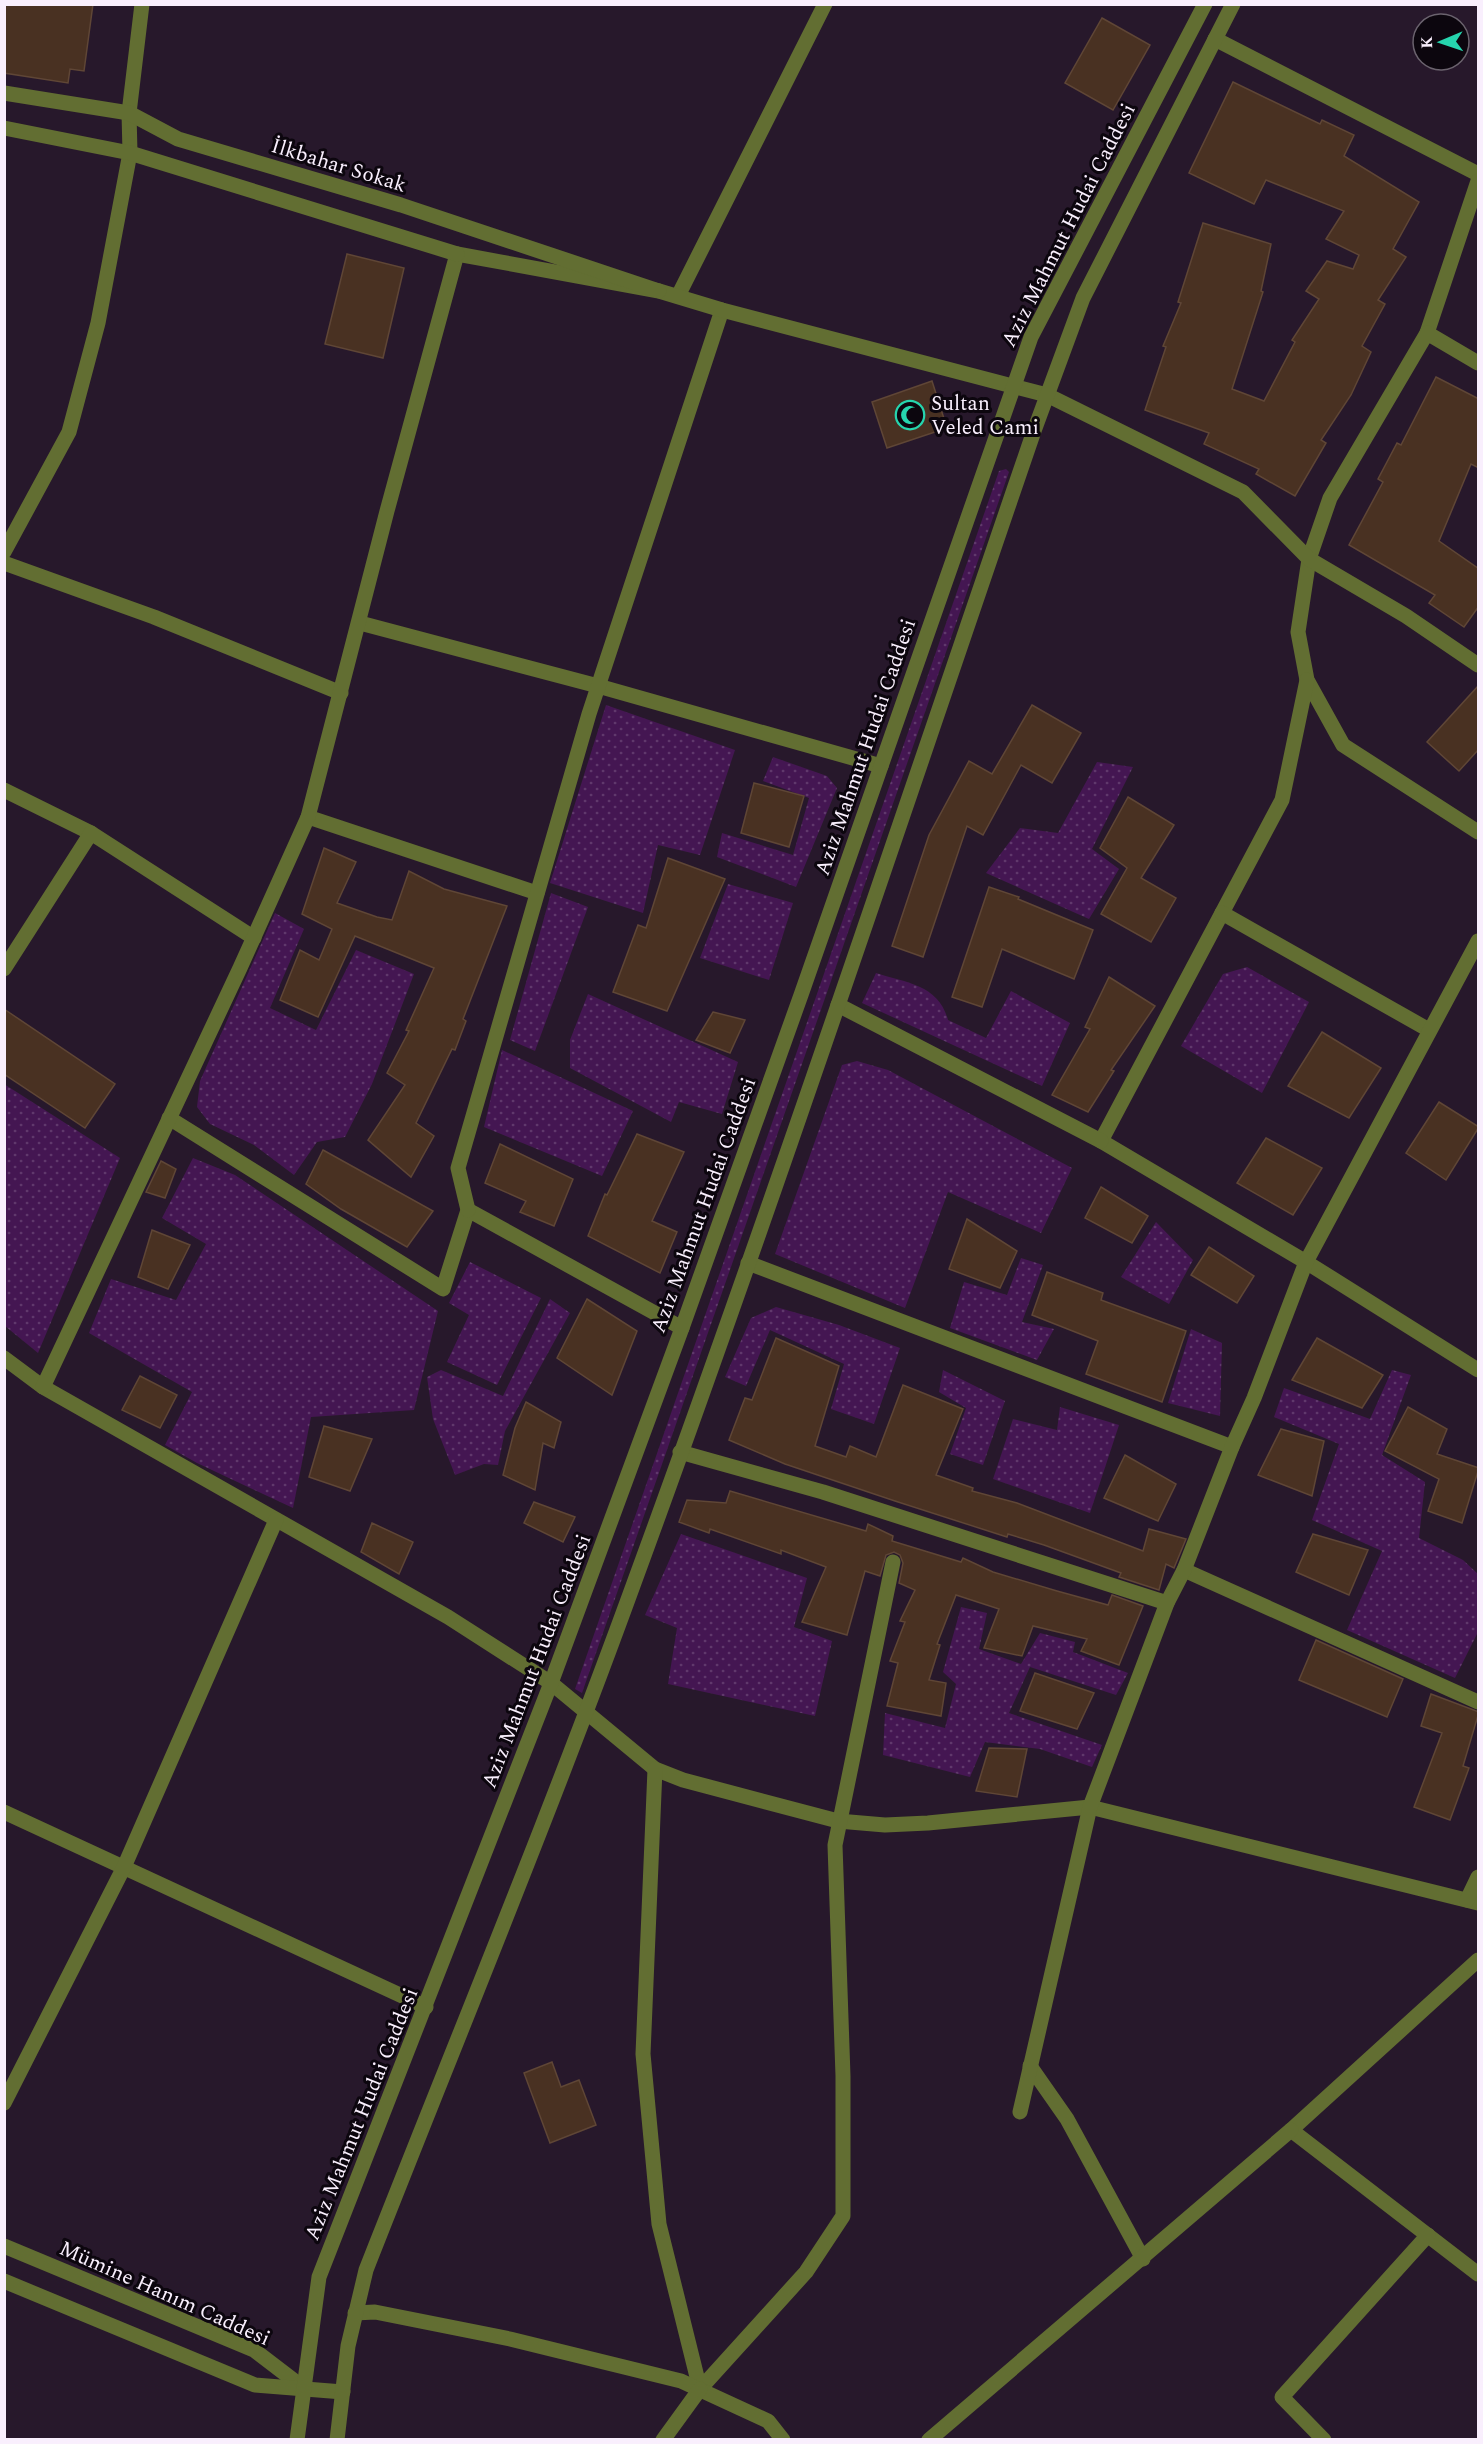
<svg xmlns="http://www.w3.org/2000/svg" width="1483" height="2444" font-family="Spectral,serif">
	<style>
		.grass { fill: url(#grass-dots) }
		.building { fill: #493122; stroke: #5f4636; stroke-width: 1.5 }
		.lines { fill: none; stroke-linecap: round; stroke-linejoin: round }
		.minor { stroke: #626e32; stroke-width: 15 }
		.tertiary { stroke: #626e32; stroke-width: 15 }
		.labels { text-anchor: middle; stroke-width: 6; stroke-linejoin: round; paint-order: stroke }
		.street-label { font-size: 21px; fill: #f9effd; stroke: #0c060e }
		.poi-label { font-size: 21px; fill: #f9effd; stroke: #0c060e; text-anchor: start }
	</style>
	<defs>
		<pattern id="grass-dots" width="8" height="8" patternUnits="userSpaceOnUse" patternTransform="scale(1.5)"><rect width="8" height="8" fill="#441652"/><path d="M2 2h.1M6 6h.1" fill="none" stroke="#60386c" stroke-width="1.8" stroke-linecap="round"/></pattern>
	</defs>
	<rect width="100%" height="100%" fill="#27182b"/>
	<g class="grass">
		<path d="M1006,469L1009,472L582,1693L575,1689L999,471Z"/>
		<path d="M606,705L735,750L700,855L658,845L643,913L550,883Z"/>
		<path d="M773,757L827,776L837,788L796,887L717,857L722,833L793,855L809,798L763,781Z"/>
		<path d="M1097,762L1133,767L1092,849L1119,869L1089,919L986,873L1020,828L1058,833Z"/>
		<path d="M728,884L793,903L769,980L700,958Z"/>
		<path d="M551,893L588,907L535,1051L510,1040Z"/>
		<path d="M275,913L304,929L270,1008L316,1030L356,950L414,974L372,1084L345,1137L317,1142L294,1175L254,1145L210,1124L197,1107L200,1081Z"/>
		<path d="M1247,967L1309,1002L1262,1093L1181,1046L1223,974Z"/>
		<path d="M876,973C907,983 939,985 948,1020L986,1038L1011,991L1070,1023L1042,1086L862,1003Z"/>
		<path d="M588,994L738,1062L722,1114L679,1102L671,1122L570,1068V1040Z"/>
		<path d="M502,1050L633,1111L602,1176L484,1127Z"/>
		<path d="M857,1061L888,1070L1072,1168L1041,1233L948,1192L905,1308L775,1254L842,1065Z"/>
		<path d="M4,1084L120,1158L38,1353L5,1326Z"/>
		<path d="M193,1158L235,1175L438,1311L414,1410L311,1417L293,1508L197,1463L165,1445L192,1392L89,1333L111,1279L176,1300L206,1244L162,1218Z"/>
		<path d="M1156,1222L1193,1260L1169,1304L1121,1277Z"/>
		<path d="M1021,1258L1043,1265L1022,1322L1054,1329L1037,1360L950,1328L964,1282L1007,1295Z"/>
		<path d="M470,1262L541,1298L497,1385L447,1362L469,1315L449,1303Z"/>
		<path d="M550,1299L570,1313L505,1431L498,1465L484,1464L455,1475L433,1419L427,1377L441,1370L503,1396Z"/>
		<path d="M776,1307L839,1325L900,1348L874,1424L831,1409L844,1364L770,1330L746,1386L725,1377L751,1318Z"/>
		<path d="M1191,1329L1222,1343L1220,1416L1168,1403Z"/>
		<path d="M943,1370L1005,1401L983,1465L950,1454L966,1408L939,1392Z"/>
		<path d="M1392,1370L1411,1375L1382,1455L1425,1482L1419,1538L1463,1560L1478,1574V1632L1455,1678L1347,1630L1382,1551L1312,1520L1339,1444L1274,1417L1284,1388L1370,1419Z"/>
		<path d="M1060,1407L1119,1425L1090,1513L993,1479L1013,1419L1057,1430Z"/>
		<path d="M681,1534L807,1578L794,1627L832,1641L815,1716L668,1684L677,1628L645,1615Z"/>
		<path d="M961,1607L987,1613L979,1649L1021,1664L1040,1633L1075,1642L1073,1652L1128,1673L1116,1695L1030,1667L1009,1713L1102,1745L1092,1767L1040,1749L985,1742L970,1777L883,1755L885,1713L945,1728L956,1684L943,1672Z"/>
	</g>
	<g class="building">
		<path d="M4,4H93L84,71L70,69L68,83L4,73Z"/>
		<path d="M1102,18L1150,45L1113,110L1065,83Z"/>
		<path d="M1233,82L1320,124L1322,120L1354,135L1344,156L1419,202L1393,249L1406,257L1378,300L1385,304L1362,346L1371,352L1351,395L1321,440L1326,443L1295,496L1256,474L1259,469L1204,444L1209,433L1145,410L1166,347L1163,346L1181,303L1178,302L1203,223L1271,244L1261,291L1263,292L1232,389L1264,401L1295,342L1292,340L1319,299L1306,291L1327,261L1353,269L1359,255L1326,239L1344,211L1266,180L1254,204L1189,173Z"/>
		<path d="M347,254L404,268L383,358L325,344Z"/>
		<path d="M1436,377L1479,399V468L1471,464L1439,541L1479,569V606L1464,627L1429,603L1435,595L1349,545L1383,482L1378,479L1397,443L1401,445Z"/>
		<path d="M932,381L947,428L887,448L872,402Z"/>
		<path d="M1479,685V749L1459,771L1427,742Z"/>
		<path d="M1032,705L1081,733L1052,783L1021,765L983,835L967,826L923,957L892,946L929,835L969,761L992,774Z"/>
		<path d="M754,783L804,796L789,847L741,833Z"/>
		<path d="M1128,797L1174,825L1141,878L1176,898L1151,942L1101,914L1127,868L1100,848Z"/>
		<path d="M324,848L356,862L337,903L377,917L392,920L409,871L444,889L507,906L463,1019L466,1021L455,1050L452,1049L416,1123L434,1136L411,1177L368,1140L405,1085L387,1073L409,1031L406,1030L434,968L355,936L318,1017L280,1000L300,950L319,960L332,929L302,914Z"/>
		<path d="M668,858L725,879L667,1011L613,992L638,925L646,928Z"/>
		<path d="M989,887L1019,897L1018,899L1093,930L1074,979L1002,949L982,1007L952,997Z"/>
		<path d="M1109,977L1155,1006L1111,1070L1114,1071L1088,1112L1052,1095L1090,1029L1085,1027Z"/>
		<path d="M4,1009L115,1084L85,1128L4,1074Z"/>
		<path d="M713,1012L745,1020L730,1053L696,1040Z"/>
		<path d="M1322,1032L1381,1068L1349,1118L1288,1086Z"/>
		<path d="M1439,1102L1479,1127L1446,1180L1406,1153Z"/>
		<path d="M637,1134L684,1152L652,1221L677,1232L660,1273L588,1236L605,1194L607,1195Z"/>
		<path d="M1266,1138L1322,1168L1293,1215L1237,1183Z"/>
		<path d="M500,1144L573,1179L554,1226L520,1212L526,1201L485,1183Z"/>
		<path d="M323,1150L433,1211L407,1247L341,1209L306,1184Z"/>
		<path d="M161,1161L176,1169L165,1198L146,1192Z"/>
		<path d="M1101,1187L1148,1216L1132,1243L1085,1218Z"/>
		<path d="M967,1219L1017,1251L1000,1288L949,1269Z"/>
		<path d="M152,1230L190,1245L168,1289L138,1277Z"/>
		<path d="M1209,1247L1254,1276L1237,1303L1191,1275Z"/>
		<path d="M1047,1272L1103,1293L1101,1300L1186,1331L1162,1402L1086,1374L1098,1341L1032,1315Z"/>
		<path d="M587,1299L637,1331L612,1395L557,1358Z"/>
		<path d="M776,1338L839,1366L815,1446L846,1457L850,1446L876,1457L903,1385L963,1409L936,1475L973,1488L972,1491L1017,1503L1143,1551L1149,1529L1186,1539L1174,1568L1166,1564L1159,1590L1119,1577L1121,1573L1044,1545L1008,1534L1007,1537L895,1501L785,1464L729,1440L745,1398L752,1400Z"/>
		<path d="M1317,1338L1383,1375L1362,1408L1292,1380Z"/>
		<path d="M140,1376L177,1395L160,1428L122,1410Z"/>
		<path d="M526,1402L561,1422L554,1448L543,1443L535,1490L503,1475L515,1428Z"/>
		<path d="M1408,1407L1447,1429L1437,1454L1479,1468L1462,1523L1428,1511L1439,1479L1385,1451Z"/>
		<path d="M324,1426L372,1439L350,1491L309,1477Z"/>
		<path d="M1281,1429L1324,1441L1312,1496L1258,1475Z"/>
		<path d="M1125,1455L1176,1484L1158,1521L1104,1498Z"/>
		<path d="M730,1491L866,1531L868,1524L893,1536L892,1541L961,1562L963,1558L993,1572L1057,1591L1108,1605L1112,1595L1143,1606L1119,1665L1081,1651L1087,1639L1033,1626L1022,1656L984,1648L999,1609L956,1595L937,1644L940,1645L929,1680L946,1683L941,1716L887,1706L898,1663L890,1661L905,1622L900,1621L915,1590L899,1583L903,1563L900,1555L894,1552L886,1555L880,1576L865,1571L847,1635L802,1622L826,1567L781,1550V1554L710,1529L709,1533L679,1522L687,1500L726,1503Z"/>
		<path d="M534,1502L575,1517L563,1542L524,1523Z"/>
		<path d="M372,1523L413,1542L399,1574L361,1552Z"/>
		<path d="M1313,1534L1368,1550L1349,1595L1296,1572Z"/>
		<path d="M1316,1640L1403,1679L1387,1717L1299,1680Z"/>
		<path d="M1035,1673L1094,1693L1077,1729L1020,1711Z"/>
		<path d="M1431,1694L1479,1712L1463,1766L1469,1768L1450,1820L1414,1807L1442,1733L1421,1726Z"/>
		<path d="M989,1748L1027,1749L1017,1797L976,1791Z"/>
		<path d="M552,2062L561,2087L579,2080L596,2125L550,2143L524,2073Z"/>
	</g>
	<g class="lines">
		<g class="minor">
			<path d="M1215,39L1478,174"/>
			<path d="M678,296L825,4"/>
			<path d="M1427,333L1478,181"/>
			<path d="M1478,363L1427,333L1330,498L1309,559L1298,632L1307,680L1343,745L1478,832"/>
			<path d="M4,552L69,432L98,323L130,153L129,113L142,4"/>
			<path d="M4,563L154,617L341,693"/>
			<path d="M360,623L598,686L881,766"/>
			<path d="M1307,680L1282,800L1101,1141L1306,1262L1478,1370"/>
			<path d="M4,790L91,833"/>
			<path d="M308,817L537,893"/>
			<path d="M1222,913L1429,1030"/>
			<path d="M4,969L91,833L254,938"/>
			<path d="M838,1005L1101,1141"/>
			<path d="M169,1118L443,1289L468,1210L682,1328"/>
			<path d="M468,1210L458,1168L589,714L722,310"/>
			<path d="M748,1263L1232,1447"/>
			<path d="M4,1358L43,1387L448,1617L551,1683L655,1769L683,1780L838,1821L885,1825L928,1823L1090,1807L1478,1903"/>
			<path d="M43,1387L240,968L308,817L387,511L457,254L659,291L722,310L1047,395L1243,492L1309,559L1406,616L1478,665"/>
			<path d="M680,1452L823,1492L1167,1603"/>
			<path d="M1184,1570L1478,1702"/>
			<path d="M655,1769L643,2054L659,2224L700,2389L806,2272L843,2216V2076L835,1845L893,1562"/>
			<path d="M4,1812L426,2007"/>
			<path d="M1467,1900L1478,1877"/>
			<path d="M1478,1960L1291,2130L1478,2274"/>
			<path d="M1030,2066L1067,2119L1143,2259"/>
			<path d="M4,2103L124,1867L276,1520"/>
			<path d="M1020,2112L1090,1807L1167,1603L1184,1570L1232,1447L1254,1398L1306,1262L1478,941"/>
			<path d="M355,2313L375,2312L510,2339L681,2381L768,2421L783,2440"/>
			<path d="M663,2440L700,2389"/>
			<path d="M929,2440L1291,2130"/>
			<path d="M1324,2440L1282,2397L1428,2235"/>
		</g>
		<g class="tertiary">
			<path d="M4,93L129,113L178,139L401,205L659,291"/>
			<path d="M4,128L130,153L457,254"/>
			<path d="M4,2246L254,2350L305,2389"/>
			<path d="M4,2281L255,2385L343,2392"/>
			<path d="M297,2440L319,2277L551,1683L682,1328L801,995L1031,337L1205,4"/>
			<path d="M337,2440L348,2346L366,2270C456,2041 550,1814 634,1583C774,1201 902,816 1034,431L1083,298L1233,4"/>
		</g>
	</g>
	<defs>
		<g id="mosque-ring" transform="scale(1.5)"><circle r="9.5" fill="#0c060e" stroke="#26d5ae" stroke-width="1.5"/><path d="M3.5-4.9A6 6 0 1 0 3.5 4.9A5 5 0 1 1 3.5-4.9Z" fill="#26d5ae"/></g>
	</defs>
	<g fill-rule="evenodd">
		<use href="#mosque-ring" x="910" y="415"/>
	</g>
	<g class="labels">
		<g class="street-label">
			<text transform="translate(339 165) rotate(17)" y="7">İlkbahar Sokak</text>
			<text transform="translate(1068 225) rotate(-63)" y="7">Aziz Mahmut Hudai Caddesi</text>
			<text transform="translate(865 747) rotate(-71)" y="7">Aziz Mahmut Hudai Caddesi</text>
			<text transform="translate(703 1205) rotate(-70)" y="7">Aziz Mahmut Hudai Caddesi</text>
			<text transform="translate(536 1661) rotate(-69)" y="7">Aziz Mahmut Hudai Caddesi</text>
			<text transform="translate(361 2114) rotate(-68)" y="7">Aziz Mahmut Hudai Caddesi</text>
			<text transform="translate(165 2293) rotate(24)" y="7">Mümine Hanım Caddesi</text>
		</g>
		<g class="poi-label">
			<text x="931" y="410">Sultan<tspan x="931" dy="24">Veled Cami</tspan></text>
		</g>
	</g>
	<rect width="1483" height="2444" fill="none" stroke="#f9effd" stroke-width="12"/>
	<g transform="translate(1441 42) rotate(268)"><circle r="28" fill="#0c060e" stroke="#6b636e" stroke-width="1.5"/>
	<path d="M0-4.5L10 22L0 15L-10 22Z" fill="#26d5ae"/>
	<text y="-9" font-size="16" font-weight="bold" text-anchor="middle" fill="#f9effd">K</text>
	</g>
</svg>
